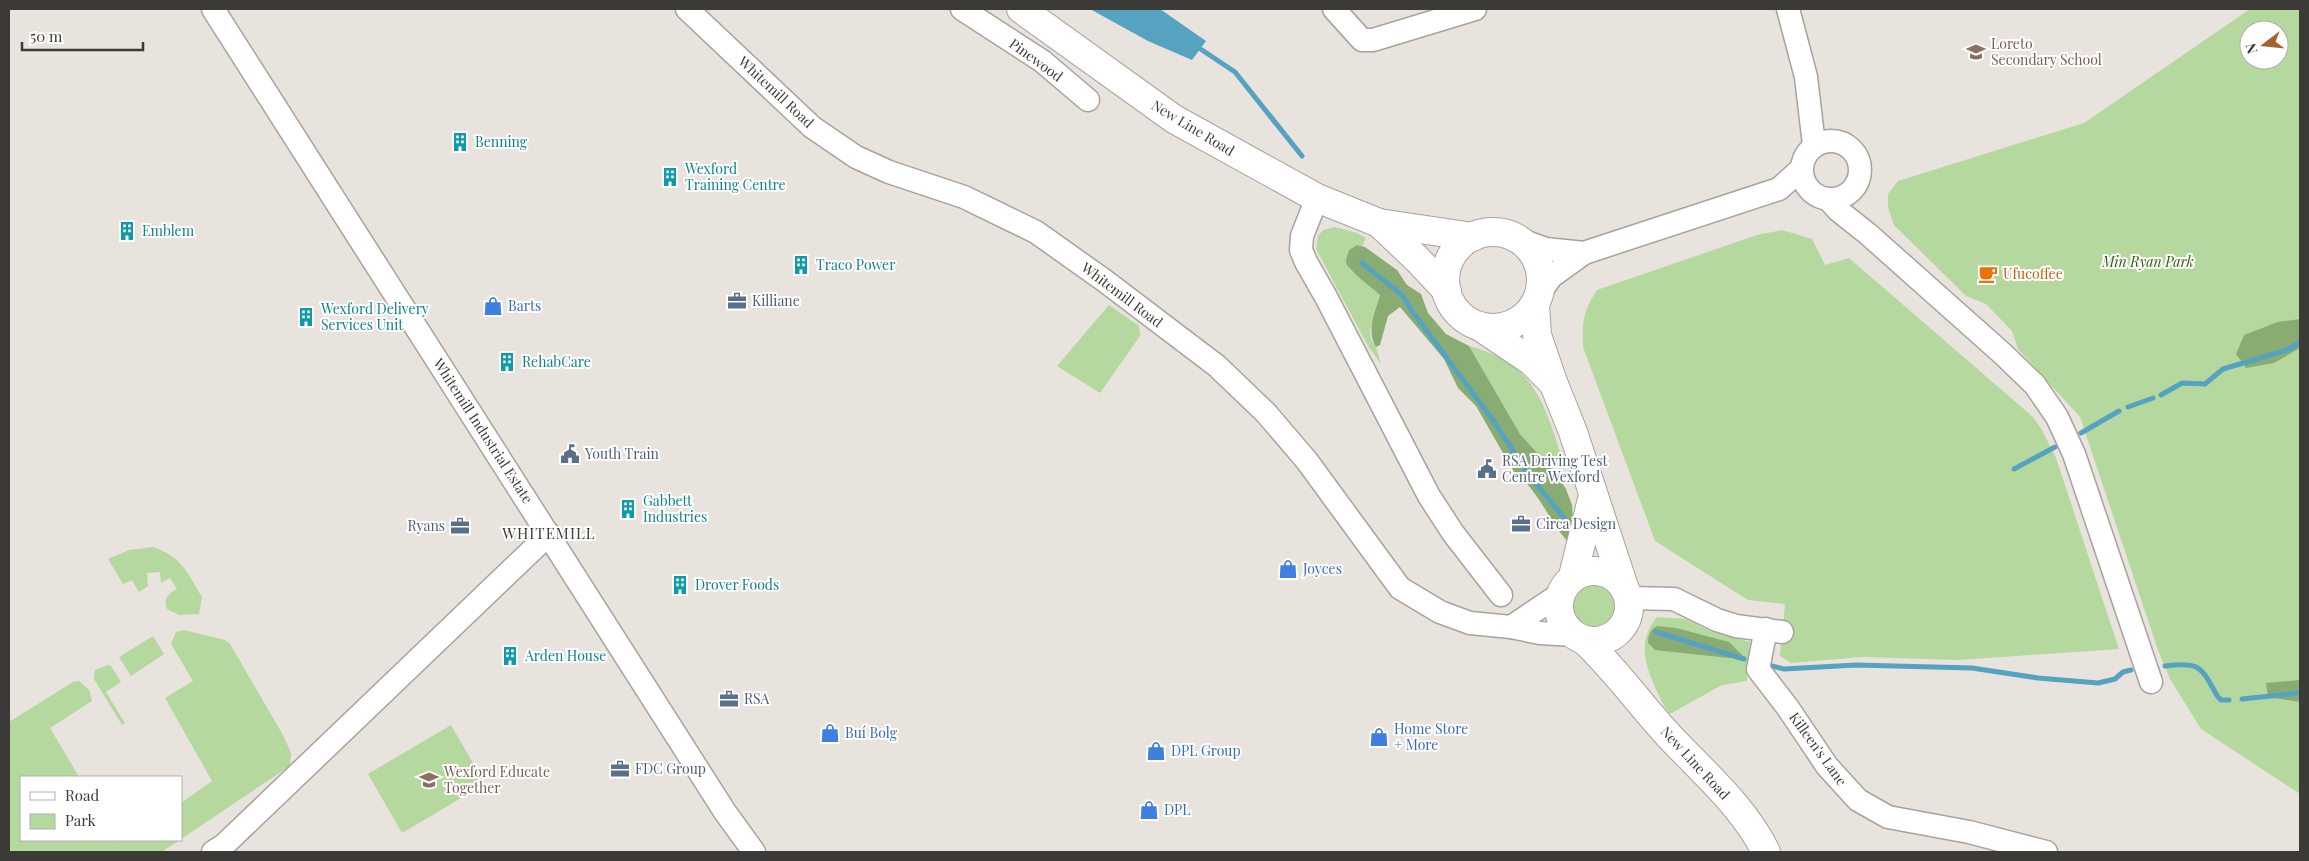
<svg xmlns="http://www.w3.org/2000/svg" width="2309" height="861" font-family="'Playfair Display',serif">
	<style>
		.green { fill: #b5d89f; fill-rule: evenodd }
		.forest { fill: #89ac73 }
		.water { fill: #56a2c1 }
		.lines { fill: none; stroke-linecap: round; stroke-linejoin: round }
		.stream { stroke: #56a2c1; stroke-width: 5 }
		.minor-casing { stroke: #a7a29c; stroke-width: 25 }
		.major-casing { stroke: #a7a29c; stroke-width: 30 }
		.minor { stroke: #fff; stroke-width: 22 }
		.major { stroke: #fff; stroke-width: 28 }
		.labels { text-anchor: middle; stroke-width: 4; stroke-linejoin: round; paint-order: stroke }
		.education-label { font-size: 14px; fill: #785e54; stroke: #fff; text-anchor: start }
		.street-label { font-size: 14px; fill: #3c3a37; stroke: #fff }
		.culture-label { font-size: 14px; fill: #0d838f; stroke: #fff; text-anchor: start }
		.park-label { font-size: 14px; font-style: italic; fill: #325c06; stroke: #fff }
		.food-label { font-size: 14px; fill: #c56008; stroke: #fff; text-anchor: start }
		.service-label { font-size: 14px; fill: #4e5e75; stroke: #fff; text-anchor: start }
		.shop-label { font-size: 14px; fill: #366cbe; stroke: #fff; text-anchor: start }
		.neighbourhood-label { font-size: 15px; letter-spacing: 1px; fill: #3c3a37; stroke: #fff }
	</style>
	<rect width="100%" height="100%" fill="#e9e3dd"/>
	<g class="green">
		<path d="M2250,9H2300V794L2201,729L2170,679L2158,650L2080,417L2018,349L2012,331L1986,304L1966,296L1894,225L1888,207V194L1898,181L2084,123ZM2249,30H2279V60H2249Z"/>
		<path d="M1335,227L1357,233L1366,238L1362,246L1357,245L1349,269L1363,279L1380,295L1370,331L1371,339L1376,347L1381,364L1368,346L1316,249L1318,236L1323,230Z"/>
		<path d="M1782,230L1812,239L1825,265L1849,258L2033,417L2042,430L2056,458L2119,649L1958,660L1862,657L1791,663L1780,656L1785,604L1748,600L1655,541L1583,347C1582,322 1583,311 1597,290L1757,235Z"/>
		<path d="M1109,305L1139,326L1140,336L1100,393L1057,366Z"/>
		<path d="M1469,346C1535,362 1545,406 1564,464L1550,469L1520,434Z"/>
		<path d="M153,547C182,557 187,572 202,597L199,614L179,615L167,609C163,598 168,594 177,589L170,578L161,583L160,572L147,573L148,586L139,592L132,580L123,584L108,559L129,550Z"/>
		<circle cx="1592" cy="607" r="24"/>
		<path d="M1657,617L1686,619L1710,631L1750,642L1747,681L1722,685L1670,714C1663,705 1660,697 1655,687C1644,661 1638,641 1657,617Z"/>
		<path d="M184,630L225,640L230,644L283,735L291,753L290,766L181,839V803L212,781L165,698L193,681L171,644L176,632Z"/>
		<path d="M153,636L164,654L131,676L119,657Z"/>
		<path d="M108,665L111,666L121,682L106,692L125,723L122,725L94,679L95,670Z"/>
		<path d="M79,681L89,690L92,701L50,728L79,777H21V840H118L119,842L123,840H180L161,852H9V722L73,682Z"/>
		<path d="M451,725L485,784L402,833L368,774Z"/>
	</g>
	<g class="forest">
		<path d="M1357,245L1365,247L1397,270L1407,285L1421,294L1428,313L1446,334L1469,346L1520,434L1557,475L1566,489L1572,505L1573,520L1567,541C1550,521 1540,496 1521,477L1518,479L1476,406L1458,388L1444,359L1400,307L1388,316L1380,345L1376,347C1366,331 1375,313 1380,295C1374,289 1346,269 1346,262C1346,258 1348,254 1349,250Z"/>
		<path d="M2300,319V348L2274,363L2246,368L2236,354L2244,335L2278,322Z"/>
		<path d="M1657,626L1676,628L1729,642L1743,656L1729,658L1655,650L1648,643C1648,635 1650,630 1657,626Z"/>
		<path d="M2300,680V702L2268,697L2266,683Z"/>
	</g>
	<path class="water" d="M1090,9H1160L1206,41L1192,60L1148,41Z"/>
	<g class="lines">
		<g class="stream">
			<path d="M1196,46L1235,72L1302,156"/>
			<path d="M1362,263L1402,295L1412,311L1495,423L1529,475L1565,519"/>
			<path d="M2161,395L2182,383L2205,384L2223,369L2287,350L2300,342"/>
			<path d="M2128,407L2153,398"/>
			<path d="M2081,433L2119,411"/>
			<path d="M2014,469L2055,447"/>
			<path d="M1656,632L1744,659"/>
			<path d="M1772,666L1784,669L1856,665L1972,668L2038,678L2098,683L2115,679L2123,672L2131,670"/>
			<path d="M2165,666C2202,661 2201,668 2218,697L2221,700H2229"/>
			<path d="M2242,699L2300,693"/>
		</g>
		<g class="minor-casing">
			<g id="minor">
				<path d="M213,9L725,812L754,852"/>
				<path d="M687,9L812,127L856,157L889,172L964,197L1036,232L1105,281L1217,366L1266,413L1307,461L1400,588L1440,612L1470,623L1511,627L1540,633L1574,635"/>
				<path d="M962,9L1042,61L1088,100"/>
				<path d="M1334,9L1362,40H1373L1475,9"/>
				<path d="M1788,9L1806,77L1814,145"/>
				<circle cx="1831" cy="170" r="29"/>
				<path d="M1317,198L1302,236L1301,250L1306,262L1326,297L1429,496L1453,533L1501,595"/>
				<path d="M1829,200L1839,211L1868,234L2004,355L2035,385L2057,417L2074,454L2151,682"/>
				<path d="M1518,239L1546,249L1584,253"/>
				<path d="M1540,292L1552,276L1584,253L1779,189L1801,169"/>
				<path d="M1629,598L1674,599L1717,620L1736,626L1782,632"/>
				<path d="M1511,627L1560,594"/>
				<path d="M1766,629L1758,669L1788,708L1827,766L1858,800L1888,817L1969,832L2046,852"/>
				<path d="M213,852L224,845L549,534"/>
			</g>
		</g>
		<g class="major-casing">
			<g id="major">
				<path d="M1021,9L1174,119L1317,198L1379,223L1473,237"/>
				<path d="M1379,223L1418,260L1447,291"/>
				<circle cx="1493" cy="280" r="48"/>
				<path d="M1535,305L1537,335L1553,382L1573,432L1624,587"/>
				<path d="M1479,326L1531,361L1551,381"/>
				<circle cx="1594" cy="606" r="35"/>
				<path d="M1573,576L1593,495"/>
				<path d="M1584,640C1616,670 1641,706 1671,738C1705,774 1744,807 1766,852"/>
			</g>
		</g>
		<use href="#minor" class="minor"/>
		<use href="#major" class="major"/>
	</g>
	<defs>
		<g id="school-bare" transform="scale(1.5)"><path d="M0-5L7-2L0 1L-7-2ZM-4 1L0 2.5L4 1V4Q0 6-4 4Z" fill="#8d6e63" stroke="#fff" stroke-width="2.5" paint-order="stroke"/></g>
		<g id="building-bare" transform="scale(1.5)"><path d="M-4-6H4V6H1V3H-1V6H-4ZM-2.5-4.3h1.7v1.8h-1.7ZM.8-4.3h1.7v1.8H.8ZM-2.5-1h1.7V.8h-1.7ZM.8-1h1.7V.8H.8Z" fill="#0f9aa8" stroke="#fff" stroke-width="2.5" paint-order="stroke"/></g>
		<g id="cafe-bare" transform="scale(1.5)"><path d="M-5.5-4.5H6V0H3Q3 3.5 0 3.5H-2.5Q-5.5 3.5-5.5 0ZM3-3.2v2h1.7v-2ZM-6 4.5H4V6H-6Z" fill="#e8710a" stroke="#fff" stroke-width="2.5" paint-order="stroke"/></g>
		<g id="office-bare" transform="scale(1.5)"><path d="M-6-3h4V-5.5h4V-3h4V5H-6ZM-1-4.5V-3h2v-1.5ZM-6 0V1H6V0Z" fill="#5c6f8a" stroke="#fff" stroke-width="2.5" paint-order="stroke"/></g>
		<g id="shop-bare" transform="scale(1.5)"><path d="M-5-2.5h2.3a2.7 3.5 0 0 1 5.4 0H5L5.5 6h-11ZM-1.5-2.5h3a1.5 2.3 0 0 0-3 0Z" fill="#3f7fe0" stroke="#fff" stroke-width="2.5" paint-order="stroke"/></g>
		<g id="civic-bare" transform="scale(1.5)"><path d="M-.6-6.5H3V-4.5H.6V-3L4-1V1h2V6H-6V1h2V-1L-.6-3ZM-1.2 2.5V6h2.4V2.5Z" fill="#5c6f8a" stroke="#fff" stroke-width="2.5" paint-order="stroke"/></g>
	</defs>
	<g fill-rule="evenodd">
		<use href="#school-bare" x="1976" y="52"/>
		<use href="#building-bare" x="460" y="142"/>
		<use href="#building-bare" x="670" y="177"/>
		<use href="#building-bare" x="127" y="231"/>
		<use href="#building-bare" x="801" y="265"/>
		<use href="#cafe-bare" x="1988" y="274"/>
		<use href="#office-bare" x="737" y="301"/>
		<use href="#shop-bare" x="493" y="306"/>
		<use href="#building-bare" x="306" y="317"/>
		<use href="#building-bare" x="507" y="362"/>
		<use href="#civic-bare" x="570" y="454"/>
		<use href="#civic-bare" x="1487" y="469"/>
		<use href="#building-bare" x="628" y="509"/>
		<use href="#office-bare" x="1521" y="524"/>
		<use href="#office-bare" x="460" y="526"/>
		<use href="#shop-bare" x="1288" y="569"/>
		<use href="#building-bare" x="680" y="585"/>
		<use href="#building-bare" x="510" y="656"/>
		<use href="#office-bare" x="729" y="699"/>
		<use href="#shop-bare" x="830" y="733"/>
		<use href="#shop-bare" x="1379" y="737"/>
		<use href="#shop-bare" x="1156" y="751"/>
		<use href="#office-bare" x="620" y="769"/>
		<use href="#school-bare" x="429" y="780"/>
		<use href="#shop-bare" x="1149" y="810"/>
	</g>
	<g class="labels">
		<g class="education-label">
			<text x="1991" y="49">Loreto<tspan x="1991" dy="16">Secondary School</tspan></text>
			<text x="444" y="777">Wexford Educate<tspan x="444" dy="16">Together</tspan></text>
		</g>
		<g class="street-label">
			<text transform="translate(1036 60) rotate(36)" y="5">Pinewood</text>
			<text transform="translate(776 92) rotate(43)" y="5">Whitemill Road</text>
			<text transform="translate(1193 128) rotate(31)" y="5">New Line Road</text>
			<text transform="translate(1122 295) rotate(37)" y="5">Whitemill Road</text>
			<text transform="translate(483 431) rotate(57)" y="5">Whitemill Industrial Estate</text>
			<text transform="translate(1818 749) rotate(54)" y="5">Killeen's Lane</text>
			<text transform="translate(1695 763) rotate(47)" y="5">New Line Road</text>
		</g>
		<g class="culture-label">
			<text x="475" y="147">Benning</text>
			<text x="685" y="174">Wexford<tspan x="685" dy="16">Training Centre</tspan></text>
			<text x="142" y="236">Emblem</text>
			<text x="816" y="270">Traco Power</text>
			<text x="321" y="314">Wexford Delivery<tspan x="321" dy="16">Services Unit</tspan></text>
			<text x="522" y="367">RehabCare</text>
			<text x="643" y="506">Gabbett<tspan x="643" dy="16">Industries</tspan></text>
			<text x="695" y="590">Drover Foods</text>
			<text x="525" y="661">Arden House</text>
		</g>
		<g class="park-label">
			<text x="2148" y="267">Min Ryan Park</text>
		</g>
		<g class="food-label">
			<text x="2003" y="279">Ufucoffee</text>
		</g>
		<g class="service-label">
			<text x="752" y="306">Killiane</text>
			<text x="585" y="459">Youth Train</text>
			<text x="1502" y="466">RSA Driving Test<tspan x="1502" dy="16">Centre Wexford</tspan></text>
			<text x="1536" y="529">Circa Design</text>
			<text x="445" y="531" text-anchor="end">Ryans</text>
			<text x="744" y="704">RSA</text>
			<text x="635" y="774">FDC Group</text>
		</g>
		<g class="shop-label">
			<text x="508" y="311">Barts</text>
			<text x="1303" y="574">Joyces</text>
			<text x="1394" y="734">Home Store<tspan x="1394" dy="16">+ More</tspan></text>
			<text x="845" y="738">Buí Bolg</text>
			<text x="1171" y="756">DPL Group</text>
			<text x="1164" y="815">DPL</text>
		</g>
		<g class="neighbourhood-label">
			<text x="549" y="539">WHITEMILL</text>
		</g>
	</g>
	<rect width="2309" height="861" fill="none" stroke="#3c3a37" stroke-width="20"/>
	<rect x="20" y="776" width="162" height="65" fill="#ffffff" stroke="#b1b0af"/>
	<rect x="30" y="792" width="25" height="8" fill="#ffffff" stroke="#b1b0af"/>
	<text x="65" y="801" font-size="15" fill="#3c3a37">Road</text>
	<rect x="30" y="814" width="25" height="15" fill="#b5d89f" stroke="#b1b0af"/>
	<text x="65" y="826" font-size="15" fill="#3c3a37">Park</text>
	<g transform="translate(2264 45) rotate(254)"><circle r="24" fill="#ffffff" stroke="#b1b0af"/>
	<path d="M0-4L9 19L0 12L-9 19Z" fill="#a56330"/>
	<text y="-8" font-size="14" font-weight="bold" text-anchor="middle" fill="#3c3a37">N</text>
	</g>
	<path d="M22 42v8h121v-8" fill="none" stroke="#3c3a37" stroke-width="2.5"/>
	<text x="30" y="42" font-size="15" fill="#3c3a37" stroke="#ffffff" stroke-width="4" paint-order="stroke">50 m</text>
</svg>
